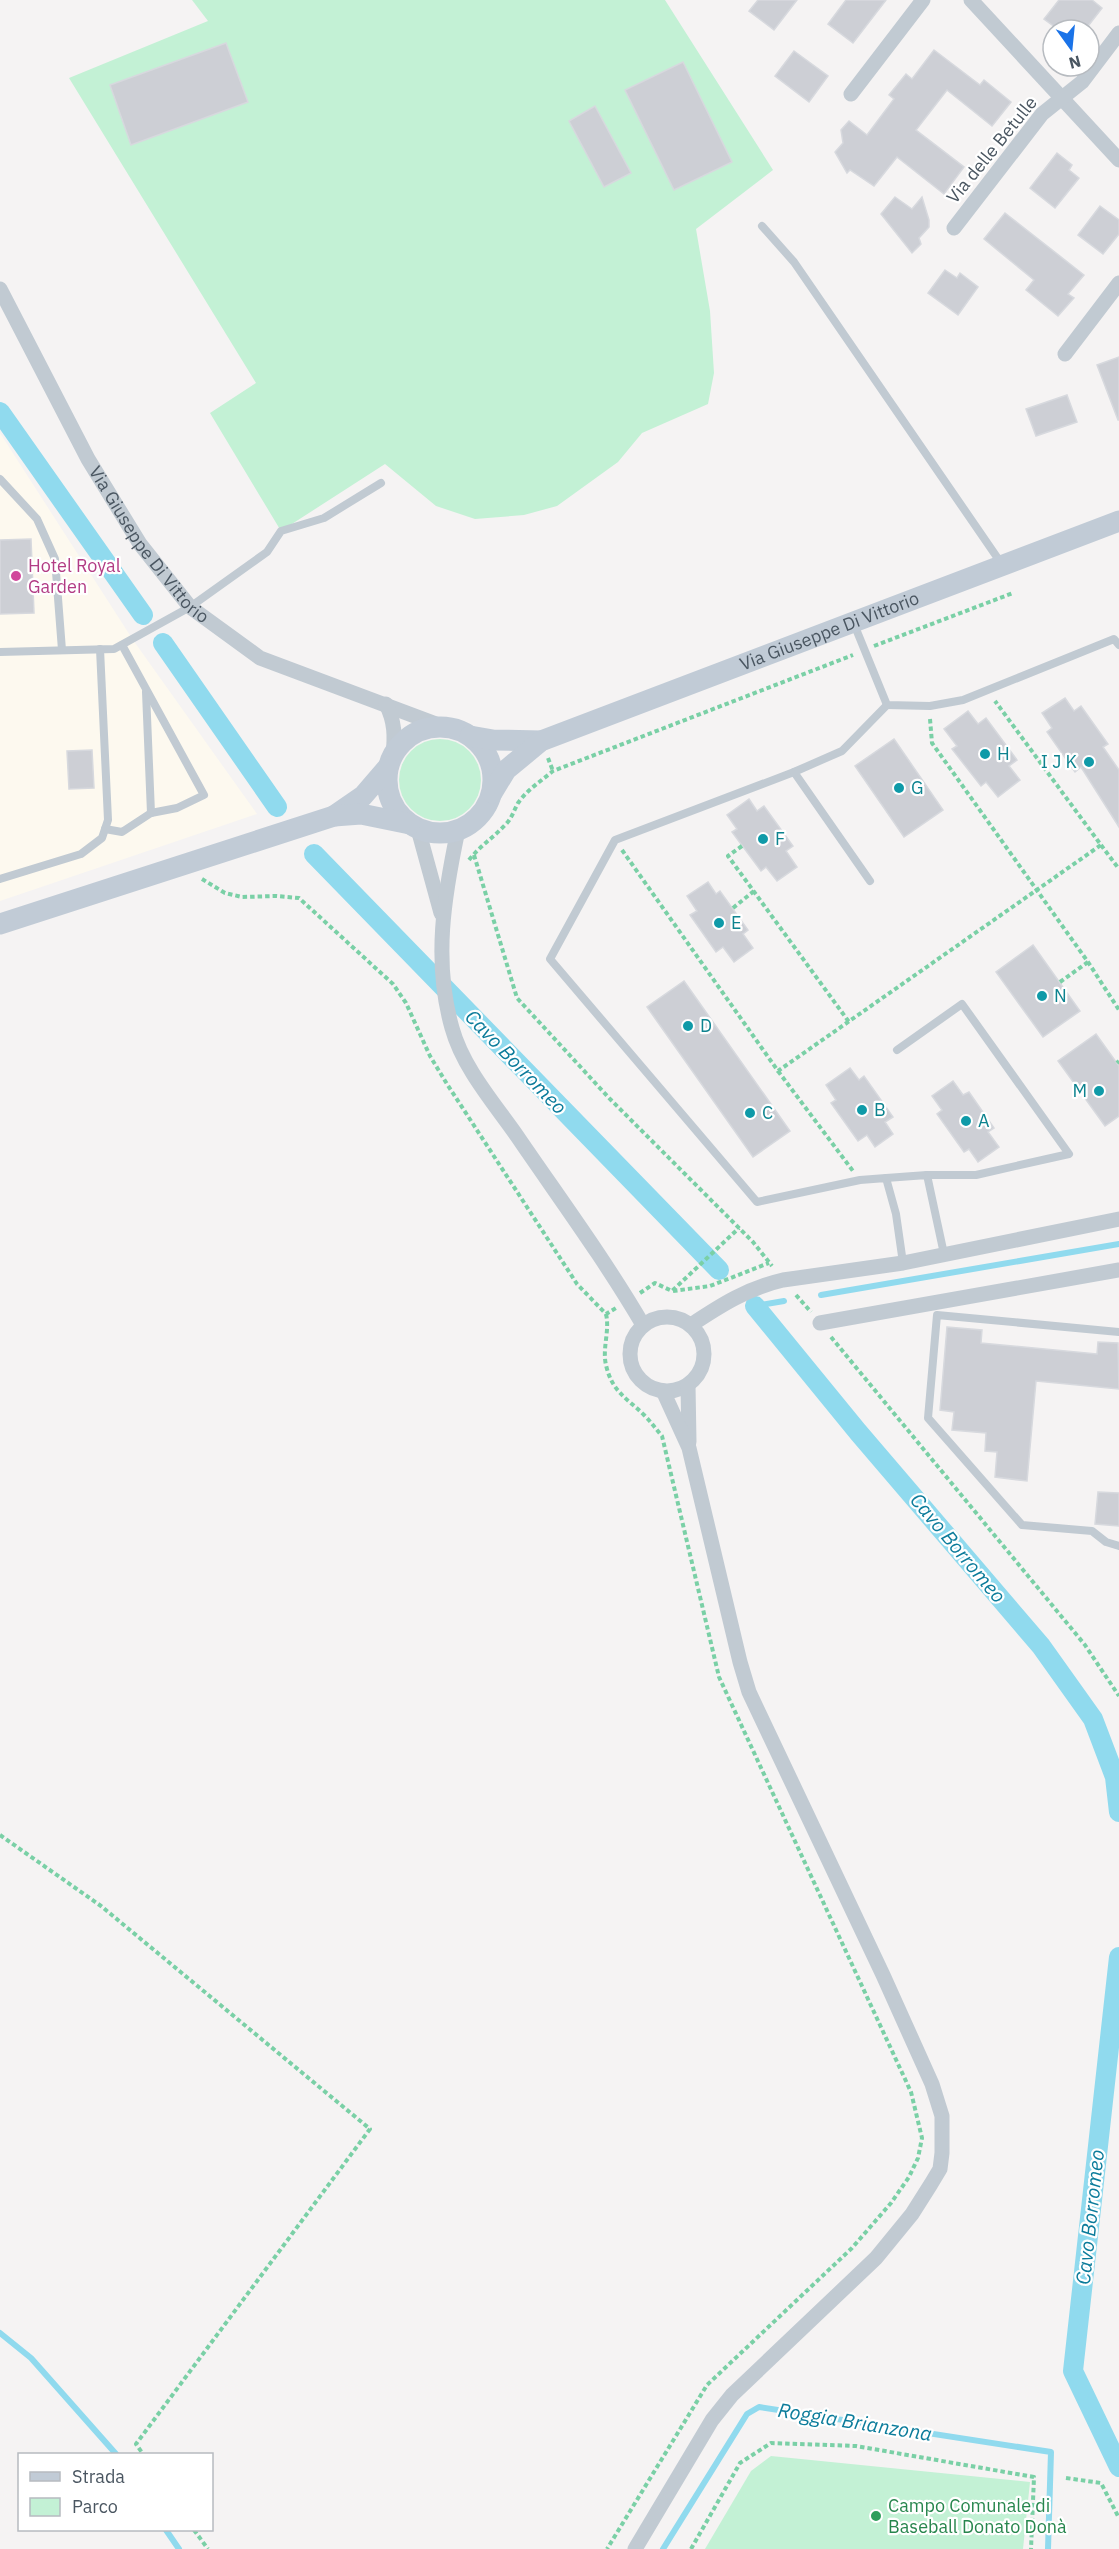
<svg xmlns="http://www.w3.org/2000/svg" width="1119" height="2549" font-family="'IBM Plex Sans',sans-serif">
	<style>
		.commercial { fill: #fdf9ef }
		.green { fill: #c3f1d5 }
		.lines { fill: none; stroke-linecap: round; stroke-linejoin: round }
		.stream { stroke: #90daee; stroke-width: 6 }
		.canal { stroke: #90daee; stroke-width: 20 }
		.building { fill: #cdcfd5; stroke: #d7d9de; stroke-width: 1.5 }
		.path { stroke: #7ad0a6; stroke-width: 4; stroke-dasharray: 4.5 3; stroke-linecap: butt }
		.lane { stroke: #c1cad2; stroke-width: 8 }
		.street { stroke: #c1cad2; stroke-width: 15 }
		.secondary { stroke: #c1cbd6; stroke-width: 21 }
		.hotel-dot { fill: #d1479c; stroke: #fff; stroke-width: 2 }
		.culture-dot { fill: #0f9aa8; stroke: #fff; stroke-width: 2 }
		.leisure-dot { fill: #2e9e5b; stroke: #fff; stroke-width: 2 }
		.labels { text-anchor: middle; stroke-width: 4.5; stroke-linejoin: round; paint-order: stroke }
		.street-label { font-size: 18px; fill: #4a5661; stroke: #fff }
		.hotel-label { font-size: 18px; fill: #b23c85; stroke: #fff; text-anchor: start }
		.culture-label { font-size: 18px; fill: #0d838f; stroke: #fff; text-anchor: start }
		.leisure-label { font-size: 18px; fill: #27864d; stroke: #fff; text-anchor: start }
		.water-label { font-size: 20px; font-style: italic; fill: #0c7c9b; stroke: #fff }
	</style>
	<rect width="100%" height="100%" fill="#f5f3f3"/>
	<path class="commercial" d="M0,433L133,640L257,814L0,901Z"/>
	<g class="green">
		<path d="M192,0H665L773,170L696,229L710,311L714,373L708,404L642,433L618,462L557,506L524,515L475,519L436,506L385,464L281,531L210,413L256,383L69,78L208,21Z"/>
		<circle cx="440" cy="780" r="41"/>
		<path d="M771,2456L1030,2482L1023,2549H705L751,2471Z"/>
	</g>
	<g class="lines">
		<g class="stream">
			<path d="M821,1295L1119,1244"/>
			<path d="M755,1306L784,1301"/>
			<path d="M0,2333L31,2358L116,2454"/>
			<path d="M166,2530L179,2549"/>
			<path d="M663,2549L747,2414L759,2407L1051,2452L1048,2549"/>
		</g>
		<g class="canal">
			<path d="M0,412L143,615"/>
			<path d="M163,643L277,807"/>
			<path d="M314,854L719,1270"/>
			<path d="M755,1306L858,1432L1041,1646L1093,1719L1115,1777L1119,1812"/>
			<path d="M1119,1957L1073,2371L1119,2467"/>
		</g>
	</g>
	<g class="building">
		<path d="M758,0H797L774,30L749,11Z"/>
		<path d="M846,0H886L853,43L828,24Z"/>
		<path d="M1059,0H1092L1102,8L1085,30H1059L1044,19Z"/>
		<path d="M226,43L248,102L131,145L110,85Z"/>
		<path d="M934,50L980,85L984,80L1011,102L992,126L947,90L916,130L964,167L944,194L897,157L874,186L850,170L847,173L835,152L843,143L841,130L849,121L867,135L894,99L889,95L906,74L912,79Z"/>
		<path d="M794,51L828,76L809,102L775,76Z"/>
		<path d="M683,62L732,162L674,190L625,90Z"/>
		<path d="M595,106L631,173L604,187L569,121Z"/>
		<path d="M1057,153L1072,165L1069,170L1079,178L1055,208L1030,188Z"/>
		<path d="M895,197L912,209L922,197L929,220V227L919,238L921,244L912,253L881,214Z"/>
		<path d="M1100,206L1119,220V234L1103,254L1078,235Z"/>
		<path d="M1005,213L1084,275L1068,294L1074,298L1058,316L1026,290L1034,280L984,239Z"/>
		<path d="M945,270L957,278L960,273L978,287L958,315L928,293Z"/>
		<path d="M1119,357V420H1118L1097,365Z"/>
		<path d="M1067,395L1077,422L1036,436L1026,409Z"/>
		<path d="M31,539L34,613L0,614V540Z"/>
		<path d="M1065,698L1074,711L1081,706L1108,744L1103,747L1119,770V827L1081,767L1075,772L1047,732L1052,728L1042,713Z"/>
		<path d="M968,711L978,724L986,718L1017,760L1009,766L1020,780L998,797L986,782L981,786L952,749L957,746L944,729Z"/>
		<path d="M894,739L943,810L904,837L855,766Z"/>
		<path d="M92,750L94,788L69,789L67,751Z"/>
		<path d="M749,799L757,811L764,806L793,846L786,851L797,867L777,881L766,867L761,871L732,832L737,829L727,815Z"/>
		<path d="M708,882L716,894L720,891L748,930L743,934L753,948L734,962L723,947L716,952L690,915L697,911L687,896Z"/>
		<path d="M1033,945L1080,1011L1043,1037L996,972Z"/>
		<path d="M684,981L790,1131L753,1157L647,1007Z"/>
		<path d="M1096,1034L1119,1066V1116L1105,1126L1058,1061Z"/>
		<path d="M850,1068L859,1080L864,1076L893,1117L885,1122L893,1134L875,1147L867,1135L858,1141L831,1103L836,1100L826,1085Z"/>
		<path d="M953,1081L963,1095L969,1092L994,1128L988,1132L999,1147L978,1162L969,1149L964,1152L937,1114L942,1110L932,1096Z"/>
		<path d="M947,1327L982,1330L981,1343L1097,1354L1098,1342L1118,1343L1119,1389L1036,1381L1027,1481L995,1477L997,1452L985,1451L986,1433L952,1430L954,1412L940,1410Z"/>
		<path d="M1098,1492L1119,1493V1526L1095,1524Z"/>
	</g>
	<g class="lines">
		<g class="path">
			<path d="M874,646L1013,593"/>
			<path d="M930,719L932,743L1088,962L1119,1010"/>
			<path d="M548,758L553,771"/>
			<path d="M1101,845L1119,869"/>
			<path d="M742,846L728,856L849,1022"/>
			<path d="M622,850L778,1071L1101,845L995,701"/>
			<path d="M474,855L517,998L610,1099L753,1242L772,1266"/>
			<path d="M469,860C480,846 494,837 506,824C512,818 514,810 518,803C527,790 541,781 553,771L853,655"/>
			<path d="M202,879L225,893L242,897L276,896L299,898L393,984L406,1003L430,1056L447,1084L577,1284L606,1314L616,1308"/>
			<path d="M733,908L754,891"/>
			<path d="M1060,982L1088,962"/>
			<path d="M1117,1063L1119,1061"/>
			<path d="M778,1071L853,1171"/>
			<path d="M673,1291L710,1286L769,1263"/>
			<path d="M640,1293L655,1283L672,1291L739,1228"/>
			<path d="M796,1295L811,1312"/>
			<path d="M606,1314C610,1331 602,1348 606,1365C612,1392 627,1398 644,1415C651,1422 656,1429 662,1436L719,1677L911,2092L922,2138L918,2158L909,2177L891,2203L852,2248L707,2385L607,2549"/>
			<path d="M831,1337L1085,1645L1119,1696"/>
			<path d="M0,1835L101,1906L370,2129L136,2444L143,2454"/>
			<path d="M1066,2478L1101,2483L1119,2518"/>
			<path d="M194,2530L208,2549"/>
			<path d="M691,2549L740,2463L771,2443L856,2446L1034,2477L1031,2549"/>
		</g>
		<g class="lane">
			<path d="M762,226L794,262L1001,563"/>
			<path d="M0,479L37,519L55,559L62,650"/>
			<path d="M854,624L887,705L930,706L963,700L1114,639L1119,645"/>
			<path d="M0,652L114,649L190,607L267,552L281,531L324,518L381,483"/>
			<path d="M146,692L151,813"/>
			<path d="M794,772L615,840L550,959L757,1202L860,1180L886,1178L896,1214L903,1263"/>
			<path d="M105,829L122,832L151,813L177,808L204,795L122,645"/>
			<path d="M0,879L81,854L102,838L108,820L100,649"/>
			<path d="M870,881L794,772L842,751L887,705"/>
			<path d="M897,1050L962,1004L1069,1154L976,1175H927"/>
			<path d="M886,1178L927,1175L944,1254"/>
			<path d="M1119,1332L937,1315L928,1418L1022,1525L1092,1531L1106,1542L1119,1546"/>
		</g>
		<g class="street">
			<path d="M971,0L1119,160"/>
			<path d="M851,94L923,0"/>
			<path d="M954,228L1042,114L1082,82L1119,33"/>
			<path id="s1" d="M0,289L88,459L140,544L190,607L260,658L444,727"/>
			<path d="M1065,354L1119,283"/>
			<path d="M386,704C395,722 395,736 393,755"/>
			<path d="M418,829L441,913"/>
			<path d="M458,830C444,896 433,961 452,1028C463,1068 494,1103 517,1136C560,1199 605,1260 643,1325"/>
			<circle cx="667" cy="1354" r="37"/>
			<path d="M820,1323L1119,1270"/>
			<path d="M691,1325C721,1305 748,1288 783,1280L903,1263L1119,1219"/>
			<path d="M688,1385L689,1442"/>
			<path d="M635,2549L712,2420L732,2395L876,2258L912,2214L931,2184L940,2169L942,2153V2116L932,2084L883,1975L749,1692L740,1662L689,1448L663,1391"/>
		</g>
		<g class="secondary">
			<circle cx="440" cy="780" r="53"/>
			<path d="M470,736L493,740L541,741"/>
			<path id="s2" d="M492,793L506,770L541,741L1119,521"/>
			<path d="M334,816L363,796L388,767"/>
			<path d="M0,924L334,816L361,814L410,824"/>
		</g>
	</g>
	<circle class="hotel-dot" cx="16" cy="576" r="6"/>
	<g class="culture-dot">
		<circle cx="985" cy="754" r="6"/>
		<circle cx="1089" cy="762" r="6"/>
		<circle cx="899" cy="788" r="6"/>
		<circle cx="763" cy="839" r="6"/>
		<circle cx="719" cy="923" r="6"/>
		<circle cx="1042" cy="996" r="6"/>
		<circle cx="688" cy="1026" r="6"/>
		<circle cx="1099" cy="1091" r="6"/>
		<circle cx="862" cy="1110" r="6"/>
		<circle cx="750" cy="1113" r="6"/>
		<circle cx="966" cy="1121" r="6"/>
	</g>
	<circle class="leisure-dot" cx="876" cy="2516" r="6"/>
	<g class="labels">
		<g class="street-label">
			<text transform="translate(992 150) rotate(-51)" y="6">Via delle Betulle</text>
			<text dy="6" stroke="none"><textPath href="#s1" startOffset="297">Via Giuseppe Di Vittorio</textPath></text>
			<text dy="6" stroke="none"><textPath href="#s2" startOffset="381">Via Giuseppe Di Vittorio</textPath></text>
		</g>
		<g class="hotel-label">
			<text x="28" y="572">Hotel Royal<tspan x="28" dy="21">Garden</tspan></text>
		</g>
		<g class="culture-label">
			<text x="997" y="760">H</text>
			<text x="1077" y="768" text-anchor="end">I J K</text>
			<text x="911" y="794">G</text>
			<text x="775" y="845">F</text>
			<text x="731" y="929">E</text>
			<text x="1054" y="1002">N</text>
			<text x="700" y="1032">D</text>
			<text x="1087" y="1097" text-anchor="end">M</text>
			<text x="874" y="1116">B</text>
			<text x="762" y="1119">C</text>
			<text x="978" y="1127">A</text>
		</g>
		<g class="leisure-label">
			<text x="888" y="2512">Campo Comunale di<tspan x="888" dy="21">Baseball Donato Donà</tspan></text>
		</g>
		<g class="water-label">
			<text transform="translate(516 1062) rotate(46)" y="7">Cavo Borromeo</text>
			<text transform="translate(958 1548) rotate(50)" y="7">Cavo Borromeo</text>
			<text transform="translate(1090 2217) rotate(-84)" y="7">Cavo Borromeo</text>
			<text transform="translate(855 2422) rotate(9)" y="7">Roggia Brianzona</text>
		</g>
	</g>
	<rect x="18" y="2453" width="195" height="78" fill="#ffffff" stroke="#b7bbc0" stroke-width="1.5"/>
	<rect x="30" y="2472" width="30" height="9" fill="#c1cbd6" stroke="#b7bbc0" stroke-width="1.5"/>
	<text x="72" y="2483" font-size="18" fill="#4a5661">Strada</text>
	<rect x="30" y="2498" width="30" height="18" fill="#c3f1d5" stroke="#b7bbc0" stroke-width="1.5"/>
	<text x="72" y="2513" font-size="18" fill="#4a5661">Parco</text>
	<g transform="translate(1071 48) rotate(165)"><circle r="28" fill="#ffffff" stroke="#b7bbc0" stroke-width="1.5"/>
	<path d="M0-4.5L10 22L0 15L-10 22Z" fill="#1a73e8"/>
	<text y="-9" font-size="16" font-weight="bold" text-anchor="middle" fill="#4a5661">N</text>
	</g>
</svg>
